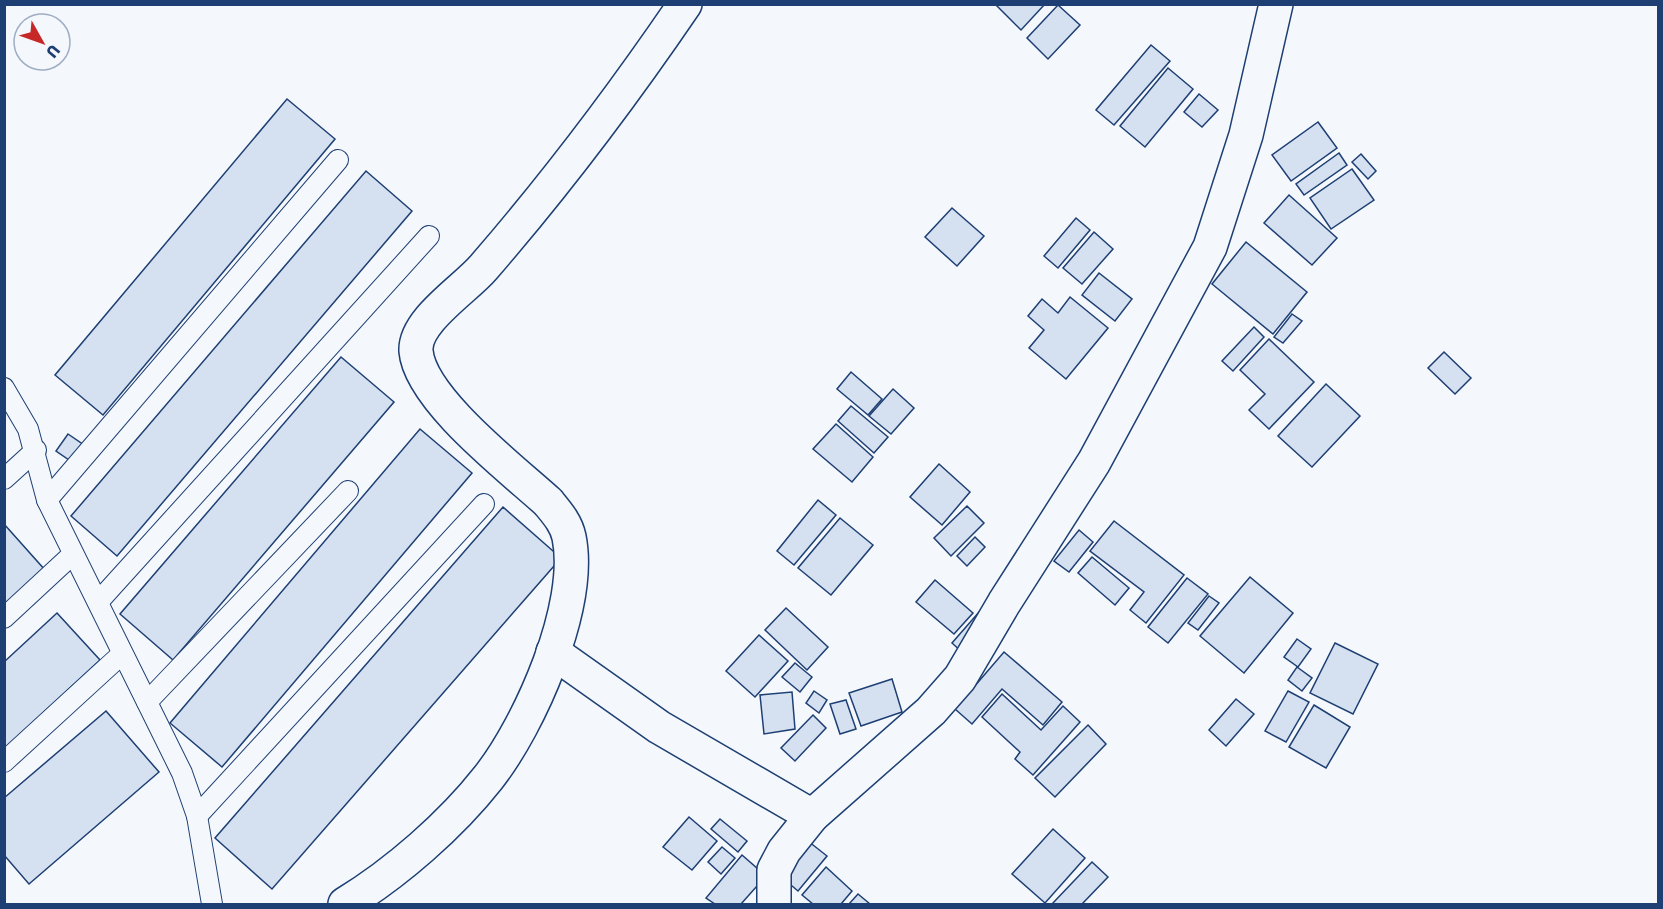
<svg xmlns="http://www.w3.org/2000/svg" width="1663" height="909" font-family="Jost,sans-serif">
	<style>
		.building { fill: #d5e0f0; stroke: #1d3f73; stroke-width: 1.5 }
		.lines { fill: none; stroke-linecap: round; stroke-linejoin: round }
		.lane-casing { stroke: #1d3f73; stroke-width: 22 }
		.street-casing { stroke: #1d3f73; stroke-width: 36 }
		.lane { stroke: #f4f7fb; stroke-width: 20 }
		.street { stroke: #f4f7fb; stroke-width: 33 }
	</style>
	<rect width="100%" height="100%" fill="#f4f7fb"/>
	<g class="building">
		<path d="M995,4H1045L1021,30Z"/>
		<path d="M1058,5L1080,25L1048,59L1027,38Z"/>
		<path d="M1151,45L1170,61L1114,125L1096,110Z"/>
		<path d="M1168,68L1193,89L1145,147L1120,126Z"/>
		<path d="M1199,94L1218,110L1202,127L1184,112Z"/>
		<path d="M287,99L335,139L103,415L55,375Z"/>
		<path d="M1318,122L1337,148L1291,181L1272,155Z"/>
		<path d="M1339,153L1347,165L1304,195L1296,184Z"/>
		<path d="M1361,154L1376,171L1368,179L1352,162Z"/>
		<path d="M1352,169L1374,200L1331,229L1310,198Z"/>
		<path d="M366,171L412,211L117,556L71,516Z"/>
		<path d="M1289,195L1337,238L1312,265L1264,223Z"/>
		<path d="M952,208L984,236L957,266L925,237Z"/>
		<path d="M1076,218L1090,230L1058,268L1044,256Z"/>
		<path d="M1094,232L1113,249L1082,284L1063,268Z"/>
		<path d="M1246,242L1307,292L1273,334L1212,284Z"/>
		<path d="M1099,273L1132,299L1115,321L1082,295Z"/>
		<path d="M1070,297L1108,328L1066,379L1029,348L1044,330L1028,316L1042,299L1058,313Z"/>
		<path d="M1292,314L1302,321L1283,343L1274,337Z"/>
		<path d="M1254,327L1264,337L1233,371L1222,361Z"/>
		<path d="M1269,339L1314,382L1269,429L1249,410L1265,394L1240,370Z"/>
		<path d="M1444,352L1471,378L1455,394L1428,368Z"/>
		<path d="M341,357L394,402L173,660L120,614Z"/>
		<path d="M851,372L882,399L868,415L837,389Z"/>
		<path d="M1326,384L1360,416L1312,467L1278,436Z"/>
		<path d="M893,389L914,408L891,434L869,416Z"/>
		<path d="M851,406L888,437L874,453L838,421Z"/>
		<path d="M836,424L873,457L852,482L813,449Z"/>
		<path d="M420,429L472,473L222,767L170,723Z"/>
		<path d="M68,434L84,445L72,462L56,451Z"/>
		<path d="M939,464L970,492L942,525L910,497Z"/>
		<path d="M818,500L836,515L794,565L777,551Z"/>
		<path d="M967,506L984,523L951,556L934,538Z"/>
		<path d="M503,507L561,558L272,889L215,838Z"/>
		<path d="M840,518L873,545L831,595L798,568Z"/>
		<path d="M1114,521L1184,575L1146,623L1130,610L1144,592L1090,551Z"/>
		<path d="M4,524L45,570L4,605Z"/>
		<path d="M1079,530L1093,542L1069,572L1054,561Z"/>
		<path d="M975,537L985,547L967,566L957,556Z"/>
		<path d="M1092,557L1129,588L1115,605L1078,573Z"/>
		<path d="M1250,577L1293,613L1244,673L1200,636Z"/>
		<path d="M1187,578L1208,594L1168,643L1148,627Z"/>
		<path d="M935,580L973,613L954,634L916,602Z"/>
		<path d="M1209,596L1219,603L1198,630L1188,623Z"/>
		<path d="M786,608L828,647L807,670L765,630Z"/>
		<path d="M979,612L989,622L963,653L952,643Z"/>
		<path d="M57,613L100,660L4,749V662Z"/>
		<path d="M759,635L788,661L755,697L726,671Z"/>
		<path d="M1297,639L1311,649L1298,667L1284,657Z"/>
		<path d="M1335,643L1378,664L1353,714L1310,693Z"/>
		<path d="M1004,652L1062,702L1043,725L1002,689L972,724L955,709Z"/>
		<path d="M795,663L812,677L800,692L782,677Z"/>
		<path d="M1297,667L1312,678L1302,691L1288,680Z"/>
		<path d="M892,679L902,712L861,726L849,693Z"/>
		<path d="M814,691L827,700L819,713L806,703Z"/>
		<path d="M1288,691L1309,702L1286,742L1265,731Z"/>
		<path d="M792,692L795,729L764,734L760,695Z"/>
		<path d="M1002,694L1041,730L1063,706L1080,722L1033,775L1015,759L1020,752L982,717Z"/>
		<path d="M1236,699L1254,714L1226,746L1209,730Z"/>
		<path d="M846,700L856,729L840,734L830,704Z"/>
		<path d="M1314,705L1350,727L1326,768L1289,747Z"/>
		<path d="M106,711L159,772L29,884L4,855V798Z"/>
		<path d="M813,715L826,728L795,761L781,748Z"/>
		<path d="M1088,725L1106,744L1055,797L1035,778Z"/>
		<path d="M689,817L717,841L692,870L663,847Z"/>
		<path d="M720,819L747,841L738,852L711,829Z"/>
		<path d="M1053,829L1085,858L1045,903L1012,874Z"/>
		<path d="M808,841L827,856L798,891L779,875Z"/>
		<path d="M722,847L735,858L721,874L708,862Z"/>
		<path d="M742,855L766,876L741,904H715L706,898Z"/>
		<path d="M1092,862L1108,877L1082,904H1052Z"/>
		<path d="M826,867L852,891L841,904H813L802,895Z"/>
		<path d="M858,894L870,904H849Z"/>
	</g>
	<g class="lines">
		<g class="lane-casing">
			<g id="lane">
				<path d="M4,388L28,429L47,500L182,773L197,816L212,904"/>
				<path d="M4,479L36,450"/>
				<path d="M47,500L338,160"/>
				<path d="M98,602L429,236"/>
				<path d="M4,618L73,554"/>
				<path d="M147,702L348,491"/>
				<path d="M4,762L122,654"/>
				<path d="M197,816L484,504"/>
			</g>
		</g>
		<g class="street-casing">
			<g id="street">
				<path d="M553,652L659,727L812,816"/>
				<path d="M345,904C396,873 451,825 488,778C530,725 583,605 569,537C566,523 557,513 548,502C513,470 420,399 416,351C414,321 465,289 483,268C555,185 623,95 685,4"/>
				<path d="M774,904V870L784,851L812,816L931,711L960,678L1004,603L1094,462L1210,247L1246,135L1276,4"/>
			</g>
		</g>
		<use href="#lane" class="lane"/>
		<use href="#street" class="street"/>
	</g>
	<rect width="1663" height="909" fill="none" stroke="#1d3f73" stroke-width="12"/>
	<g transform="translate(42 42) rotate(130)"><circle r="28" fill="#f4f7fb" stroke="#9eadc5" stroke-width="1.5"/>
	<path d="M0-4.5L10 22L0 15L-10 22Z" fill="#c62828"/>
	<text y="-9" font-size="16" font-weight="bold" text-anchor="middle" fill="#1d3f73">U</text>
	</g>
</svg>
